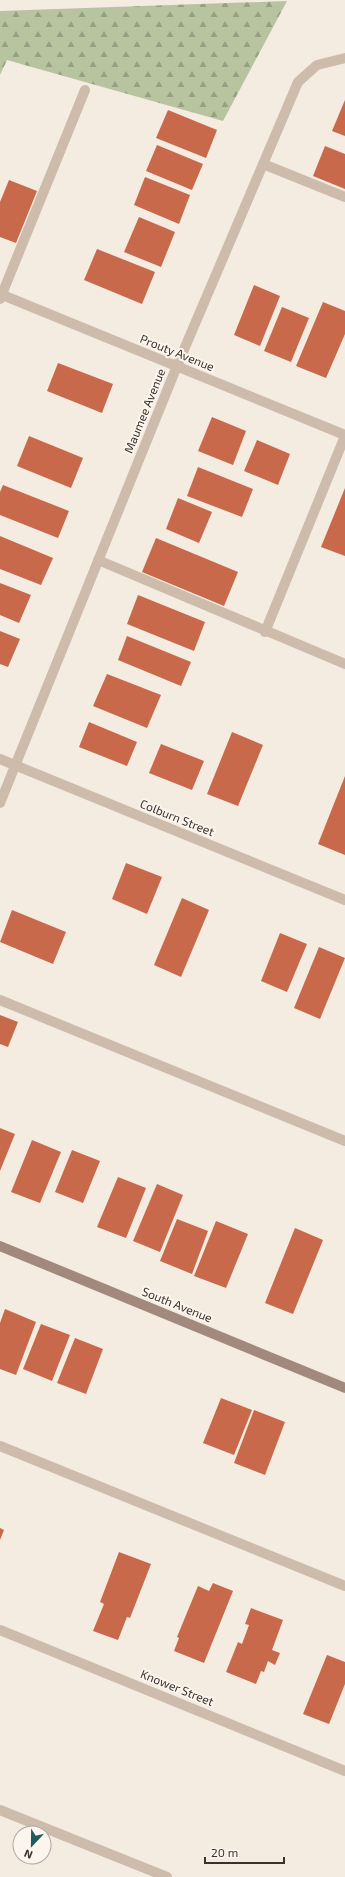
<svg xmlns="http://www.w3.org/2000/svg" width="345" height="1877" font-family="'Exo 2',sans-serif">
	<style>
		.forest { fill: url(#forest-firs) }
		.building { fill: #c8694b }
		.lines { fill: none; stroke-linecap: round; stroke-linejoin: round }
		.lane { stroke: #cdbbac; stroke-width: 10 }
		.street { stroke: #cdbbac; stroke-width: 10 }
		.secondary { stroke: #a18a7d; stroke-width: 10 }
		.labels { text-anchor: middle; stroke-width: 4; stroke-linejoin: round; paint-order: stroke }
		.street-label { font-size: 12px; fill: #3b302b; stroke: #fbf5ee }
	</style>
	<defs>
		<pattern id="forest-firs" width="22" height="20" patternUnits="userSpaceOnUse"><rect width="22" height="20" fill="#b8c4a0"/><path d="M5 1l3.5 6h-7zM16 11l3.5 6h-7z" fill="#97a083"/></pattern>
	</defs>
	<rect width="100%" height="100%" fill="#f4ebe1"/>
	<path class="forest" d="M287,1L223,121L7,60L0,75V11Z"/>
	<g class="building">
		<path d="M345,100V136L332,131Z"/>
		<path d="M168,110L217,130L206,158L156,138Z"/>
		<path d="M157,145L203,164L192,190L146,171Z"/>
		<path d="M325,146L345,154V189L313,176Z"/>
		<path d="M145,177L190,195L179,224L134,205Z"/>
		<path d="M9,180L37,191L16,243L0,237V202Z"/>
		<path d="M139,217L175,232L161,267L124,252Z"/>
		<path d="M97,249L155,272L142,304L84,280Z"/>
		<path d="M254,285L280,296L260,346L234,335Z"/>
		<path d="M323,302L345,311V334L326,378L296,366Z"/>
		<path d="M282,307L309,318L291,362L264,351Z"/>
		<path d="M58,363L113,384L102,413L47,391Z"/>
		<path d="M212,417L246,431L233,465L198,451Z"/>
		<path d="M29,436L83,458L71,488L17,466Z"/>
		<path d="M257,440L290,454L278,485L244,471Z"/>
		<path d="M198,467L253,489L242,517L187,496Z"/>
		<path d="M3,485L69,511L58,538L0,515V492Z"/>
		<path d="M345,488V556L321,547Z"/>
		<path d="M178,498L212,512L199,543L166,529Z"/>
		<path d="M0,536L53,558L41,585L0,569Z"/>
		<path d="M156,538L238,572L224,606L142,572Z"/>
		<path d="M0,583L31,595L19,623L0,615Z"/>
		<path d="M138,595L205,622L194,651L127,624Z"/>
		<path d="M0,631L20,639L8,667L0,664Z"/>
		<path d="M127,636L191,662L181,686L118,660Z"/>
		<path d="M107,674L161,695L147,728L93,706Z"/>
		<path d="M89,722L137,742L127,766L79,747Z"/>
		<path d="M232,732L263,745L238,806L207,794Z"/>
		<path d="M161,744L204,761L192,790L149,773Z"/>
		<path d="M345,776V855L318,844Z"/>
		<path d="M126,863L162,877L147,914L112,899Z"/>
		<path d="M182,898L209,910L181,977L154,965Z"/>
		<path d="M12,910L66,932L53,964L0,942Z"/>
		<path d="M280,933L307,944L287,992L261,981Z"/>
		<path d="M319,947L345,958L320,1019L294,1008Z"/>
		<path d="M0,1015L18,1022L8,1047L0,1044Z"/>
		<path d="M0,1128L15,1134L0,1171Z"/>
		<path d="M32,1140L61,1152L40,1203L11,1192Z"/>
		<path d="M72,1150L100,1161L83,1203L55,1192Z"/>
		<path d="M118,1177L146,1188L126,1238L97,1227Z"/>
		<path d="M157,1184L183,1195L160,1252L133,1241Z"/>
		<path d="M177,1219L208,1231L192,1274L160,1261Z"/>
		<path d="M216,1221L248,1234L226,1288L194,1276Z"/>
		<path d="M295,1228L323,1240L293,1314L265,1303Z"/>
		<path d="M5,1309L36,1322L16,1375L0,1369V1323Z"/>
		<path d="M41,1324L70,1335L52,1381L23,1369Z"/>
		<path d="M75,1338L103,1349L86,1394L57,1383Z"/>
		<path d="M221,1398L252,1410L234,1455L203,1443Z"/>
		<path d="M254,1410L285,1422L265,1475L234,1463Z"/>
		<path d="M0,1528L4,1530L0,1540Z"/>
		<path d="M119,1552L151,1564L130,1618L127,1617L118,1640L93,1631L104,1604L100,1602Z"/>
		<path d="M213,1583L233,1591L204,1663L174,1651L179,1638L177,1637L198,1586L209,1591Z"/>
		<path d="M251,1608L283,1620L272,1650L280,1653L275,1665L268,1661L264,1672L261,1671L256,1684L226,1672L238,1642L242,1644L249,1625L245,1624Z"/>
		<path d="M327,1655L345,1662V1684L329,1724L303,1714Z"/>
	</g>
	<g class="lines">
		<g class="lane">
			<path d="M263,164L345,197"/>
			<path d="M0,299L85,90"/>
			<path d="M98,560L345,664"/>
			<path d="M265,632L345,436"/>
			<path d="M0,1000L345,1141"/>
			<path d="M0,1446L345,1586"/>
			<path d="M0,1810L167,1877"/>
		</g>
		<g class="street">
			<path d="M0,294L345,435"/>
			<path d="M0,759L345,900"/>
			<path d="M0,803L177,366L298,82L317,65L345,58"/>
			<path d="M0,1630L345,1771"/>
		</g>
		<path class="secondary" d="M0,1246L345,1388"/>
	</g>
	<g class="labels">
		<g class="street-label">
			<text transform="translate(177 353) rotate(22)" y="4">Prouty Avenue</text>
			<text transform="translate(145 411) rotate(-68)" y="4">Maumee Avenue</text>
			<text transform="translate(177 818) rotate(22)" y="4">Colburn Street</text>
			<text transform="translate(177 1305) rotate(22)" y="4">South Avenue</text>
			<text transform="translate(177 1688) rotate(22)" y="4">Knower Street</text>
		</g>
	</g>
	<g transform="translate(32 1845) rotate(202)"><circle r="19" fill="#fbf5ee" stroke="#aea6a0"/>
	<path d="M0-3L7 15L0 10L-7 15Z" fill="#1f5a5e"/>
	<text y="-6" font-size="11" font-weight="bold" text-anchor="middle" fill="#3b302b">N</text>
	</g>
	<path d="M205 1857v6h79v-6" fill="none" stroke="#3b302b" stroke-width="2"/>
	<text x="211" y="1857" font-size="12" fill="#3b302b" stroke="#fbf5ee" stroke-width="3" paint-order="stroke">20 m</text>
</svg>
